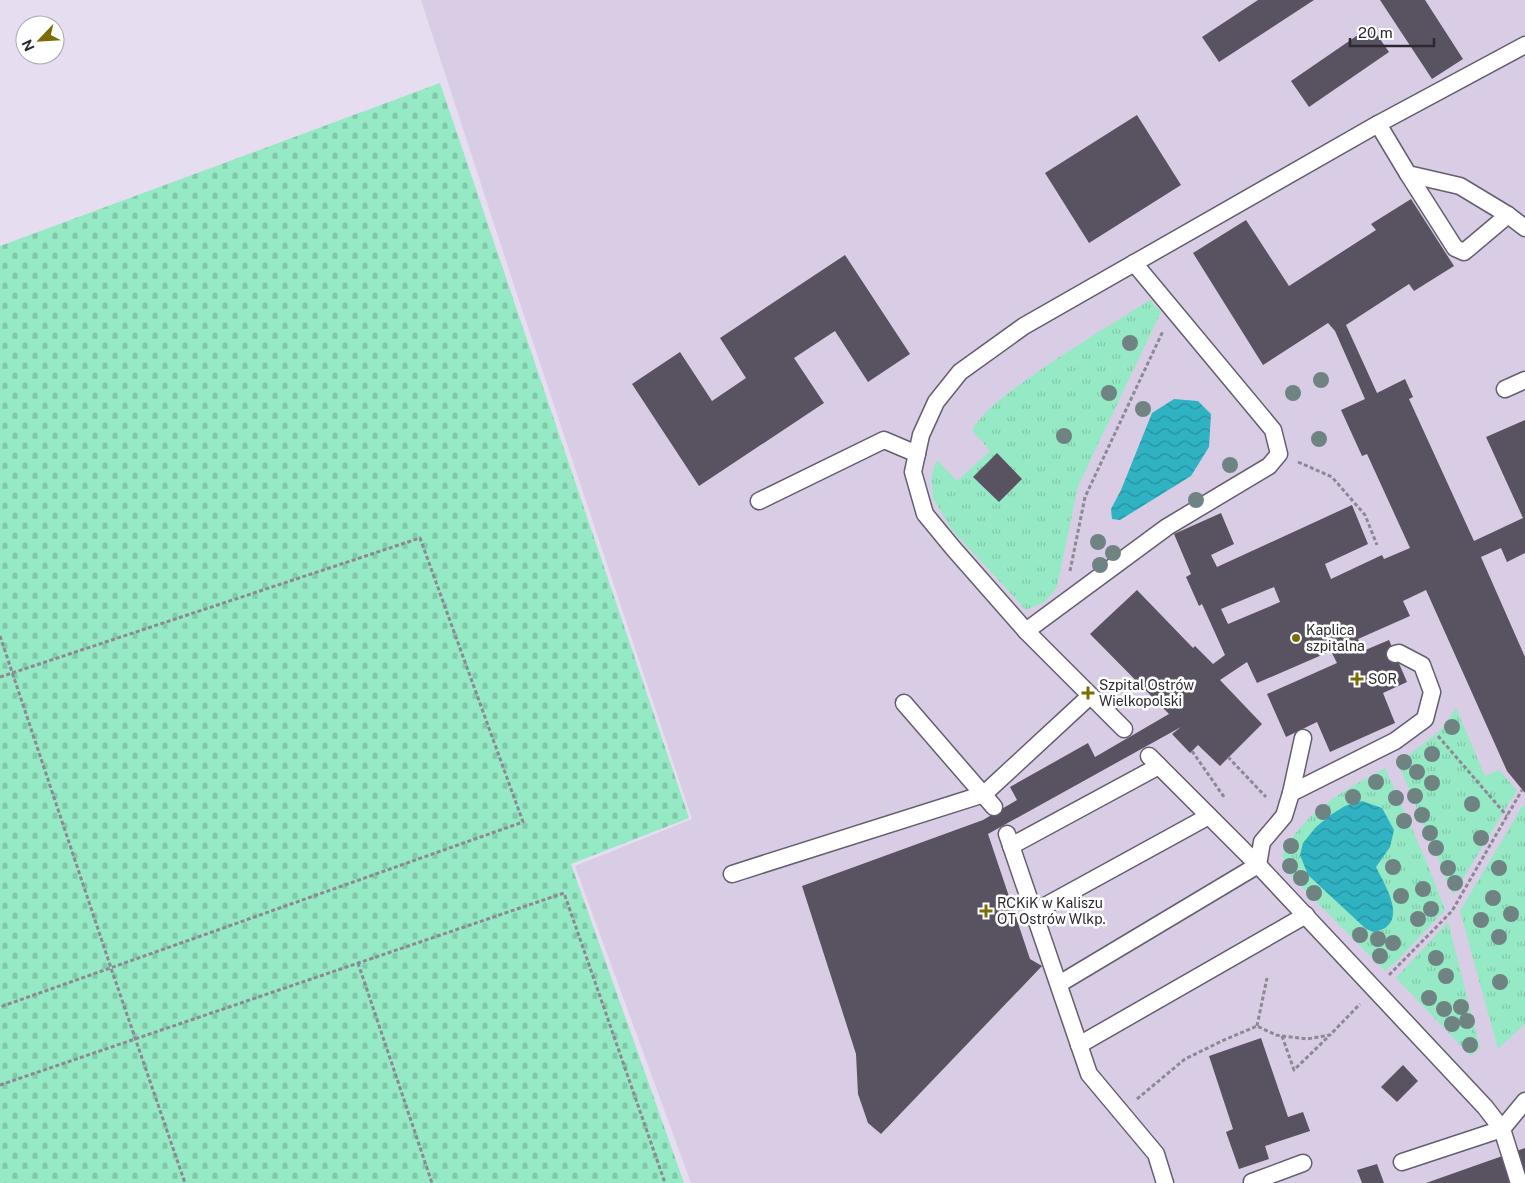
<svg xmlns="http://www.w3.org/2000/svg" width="1525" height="1183" font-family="'Public Sans',sans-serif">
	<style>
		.built { fill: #d9cde5 }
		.grass { fill: url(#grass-tufts) }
		.cemetery { fill: url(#cemetery-stones) }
		.water { fill: url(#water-waves) }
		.building { fill: #595261; fill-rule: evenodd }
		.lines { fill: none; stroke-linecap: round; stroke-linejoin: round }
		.lane-casing { stroke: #655e6e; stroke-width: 19 }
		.path { stroke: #8e8895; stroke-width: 3; stroke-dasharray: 4 2.5; stroke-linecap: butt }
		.lane { stroke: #fff; stroke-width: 16 }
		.tree { fill: #708383 }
		.poi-dot { fill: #7b6c06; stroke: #fff; stroke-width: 2 }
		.labels { text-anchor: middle; stroke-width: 5; stroke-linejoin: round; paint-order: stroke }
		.poi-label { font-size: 14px; fill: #2c2930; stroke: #fff; text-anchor: start }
	</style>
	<defs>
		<pattern id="grass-tufts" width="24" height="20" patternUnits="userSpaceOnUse" patternTransform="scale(1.25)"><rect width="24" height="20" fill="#95e9c4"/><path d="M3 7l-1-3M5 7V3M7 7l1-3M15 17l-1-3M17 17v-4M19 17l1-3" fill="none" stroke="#81c8a9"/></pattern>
		<pattern id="cemetery-stones" width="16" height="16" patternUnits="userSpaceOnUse" patternTransform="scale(1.25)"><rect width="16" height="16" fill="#95e9c4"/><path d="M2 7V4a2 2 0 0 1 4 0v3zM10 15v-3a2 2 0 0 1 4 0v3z" fill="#81c8a9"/></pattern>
		<pattern id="water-waves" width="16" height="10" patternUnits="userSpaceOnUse" patternTransform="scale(1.25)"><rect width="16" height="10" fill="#2fb2c2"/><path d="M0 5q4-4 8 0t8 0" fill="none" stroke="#28919e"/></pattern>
	</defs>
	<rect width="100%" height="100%" fill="#e6ddf0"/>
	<path class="built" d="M421,0H1525V1183H691L575,866L692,819L512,279Z"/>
	<g class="grass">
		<path d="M1150,300L1161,312L1078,486L1057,587L1045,602L1026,610L952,530L933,498L931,477L937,460L957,481L990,451L972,430C984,410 1003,397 1022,383C1063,353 1107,327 1150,300Z"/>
		<path d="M1456,708L1485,776L1499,770L1517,790L1453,895L1398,763L1440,731Z"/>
		<path d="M1385,768L1427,863L1445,910L1398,960L1385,971L1289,874L1282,854C1306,810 1343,791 1385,768Z"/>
		<path d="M1523,805L1525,807V1024L1498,1049L1460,911Z"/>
		<path d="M1448,922L1480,1048L1471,1056L1396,978Z"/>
	</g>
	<path class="cemetery" d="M440,83L689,818L571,864L684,1183H0V246Z"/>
	<g class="water">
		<path d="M1174,399L1198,401L1211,414L1209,447L1191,476L1120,520L1112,519L1111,509L1121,490L1152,413Z"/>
		<path d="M1362,801L1382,808L1394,830L1390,847L1376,867C1383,882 1405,915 1385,928C1381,930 1377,931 1373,932L1365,928L1308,875L1300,855L1303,843L1316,827L1332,814L1345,806Z"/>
	</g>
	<g class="building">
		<path d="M1258,0H1314L1219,62L1202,37Z"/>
		<path d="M1380,0H1425L1463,59L1432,79Z"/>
		<path d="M1371,26L1389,52L1309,107L1291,81Z"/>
		<path d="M1137,115L1181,185L1089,243L1045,173Z"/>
		<path d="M1411,199L1454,266L1414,291L1409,284L1346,325L1377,393L1405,379L1413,397L1409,399L1474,541L1523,518L1486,437L1525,420V553L1507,562L1501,548L1481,557L1525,657V793L1507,771L1426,590L1403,601L1410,616L1358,639L1363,651L1389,640L1407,682L1383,693L1395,723L1330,752L1317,722L1286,737L1267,694L1337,663L1331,651L1257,683L1247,662L1220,680L1262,724L1220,766L1198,745L1190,753L1172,734L1181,727L988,834L1030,959L1042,966L881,1134L868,1123L858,1094L856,1054L802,886L983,820L1017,800L1010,787L1088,743L1095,757L1169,714L1090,634L1137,590L1193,648L1195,646L1213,664L1225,655L1202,604L1199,606L1186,577L1191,574L1174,534L1221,513L1234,544L1211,555L1217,567L1352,505L1368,544L1325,564L1331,579L1382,555L1384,559L1410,548L1367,454L1362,456L1341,410L1365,399L1335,331L1328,323L1263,365L1193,253L1246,220L1289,286L1376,230L1371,224ZM1274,587L1280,602L1228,624L1221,609Z"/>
		<path d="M845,255L910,354L868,382L835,331L794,358L824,403L699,486L632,384L680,352L712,401L746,378L720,338Z"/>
		<path d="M997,453L1022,479L999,502L973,477Z"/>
		<path d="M1261,1038L1288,1117L1303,1112L1310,1131L1265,1146L1269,1159L1239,1169L1226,1132L1233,1129L1209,1056Z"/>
		<path d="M1403,1065L1418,1081L1397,1102L1381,1087Z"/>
		<path d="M1525,1148V1183H1426Z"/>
		<path d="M1377,1164L1384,1183H1362L1357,1170Z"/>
	</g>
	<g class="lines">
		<g class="lane-casing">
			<g id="lane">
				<path d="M1378,124L1408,174L1460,186L1508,215L1525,228"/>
				<path d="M1408,174L1455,248L1464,252L1508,215"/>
				<path d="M1505,389L1525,380"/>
				<path d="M759,501L884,440L917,454"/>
				<path d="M1026,631L1167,527L1269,466L1279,454L1273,430L1134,263"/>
				<path d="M904,703L994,807"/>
				<path d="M1124,729L1026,631L953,548L925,514L913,472L921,435L936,402L960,372L1024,326L1378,124L1525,45"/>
				<path d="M1149,756L1258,865L1485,1107L1502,1129L1519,1183"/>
				<path d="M1291,793L1303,738"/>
				<path d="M1007,834L1089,1074L1156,1154L1165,1183"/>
				<path d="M1011,846L1159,766"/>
				<path d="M732,874L984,794L1090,696"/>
				<path d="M1034,912L1209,816"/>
				<path d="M1059,984L1258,865L1262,842L1284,816L1291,793L1395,741L1425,719L1432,692L1422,665L1399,653L1395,654"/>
				<path d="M1079,1045L1306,915"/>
				<path d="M1402,1162L1502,1129L1525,1101"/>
				<path d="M1252,1183V1182L1303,1163"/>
			</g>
		</g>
		<g class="path">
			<path d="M1298,462L1332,477L1365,515L1377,545"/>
			<path d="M1070,571L1085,497L1163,331"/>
			<path d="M0,636L111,968L185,1183"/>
			<path d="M0,677L420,538L523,822L0,1007"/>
			<path d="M1438,736L1507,816"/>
			<path d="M1192,751L1224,797"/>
			<path d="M1228,757L1266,797"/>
			<path d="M358,963L432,1183"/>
			<path d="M1389,975L1452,911L1522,790"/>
			<path d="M1257,1026L1267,978"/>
			<path d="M1282,1036L1294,1070L1329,1036"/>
			<path d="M0,1085L564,893L665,1183"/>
			<path d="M1137,1099L1185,1059L1224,1040L1257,1026L1276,1035L1282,1036L1307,1039L1330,1035L1360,1004"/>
		</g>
		<use href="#lane" class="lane"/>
	</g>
	<g class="tree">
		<circle cx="1130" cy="343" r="8"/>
		<circle cx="1321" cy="380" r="8"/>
		<circle cx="1109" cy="393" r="8"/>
		<circle cx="1293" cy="393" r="8"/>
		<circle cx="1143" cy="409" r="8"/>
		<circle cx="1064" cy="436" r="8"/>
		<circle cx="1319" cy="439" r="8"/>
		<circle cx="1230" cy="465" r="8"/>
		<circle cx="1196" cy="500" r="8"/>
		<circle cx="1098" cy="542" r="8"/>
		<circle cx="1113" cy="553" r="8"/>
		<circle cx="1100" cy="565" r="8"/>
		<circle cx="1452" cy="727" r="8"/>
		<circle cx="1432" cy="754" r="8"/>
		<circle cx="1404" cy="762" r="8"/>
		<circle cx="1417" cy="772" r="8"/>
		<circle cx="1376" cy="782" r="8"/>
		<circle cx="1432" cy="783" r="8"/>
		<circle cx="1415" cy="796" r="8"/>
		<circle cx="1353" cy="797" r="8"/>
		<circle cx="1396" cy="798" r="8"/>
		<circle cx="1472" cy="804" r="8"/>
		<circle cx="1323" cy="812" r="8"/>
		<circle cx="1422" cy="815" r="8"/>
		<circle cx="1404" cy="821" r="8"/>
		<circle cx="1430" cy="833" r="8"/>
		<circle cx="1481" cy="838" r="8"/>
		<circle cx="1291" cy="846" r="8"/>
		<circle cx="1436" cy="848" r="8"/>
		<circle cx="1290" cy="866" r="8"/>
		<circle cx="1393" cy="867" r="8"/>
		<circle cx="1448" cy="868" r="8"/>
		<circle cx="1499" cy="868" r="8"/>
		<circle cx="1301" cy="878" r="8"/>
		<circle cx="1455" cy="883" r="8"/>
		<circle cx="1423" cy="889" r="8"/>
		<circle cx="1314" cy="893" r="8"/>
		<circle cx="1401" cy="896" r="8"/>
		<circle cx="1493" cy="898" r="8"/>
		<circle cx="1431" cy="909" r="8"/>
		<circle cx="1511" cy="914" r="8"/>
		<circle cx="1418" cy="919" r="8"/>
		<circle cx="1481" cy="920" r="8"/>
		<circle cx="1360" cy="935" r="8"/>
		<circle cx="1499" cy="937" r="8"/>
		<circle cx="1378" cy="939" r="8"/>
		<circle cx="1393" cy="943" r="8"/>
		<circle cx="1380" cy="956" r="8"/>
		<circle cx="1436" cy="958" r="8"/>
		<circle cx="1446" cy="976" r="8"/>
		<circle cx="1500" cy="982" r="8"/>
		<circle cx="1429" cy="998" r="8"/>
		<circle cx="1461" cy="1007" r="8"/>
		<circle cx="1444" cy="1009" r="8"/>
		<circle cx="1467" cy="1021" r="8"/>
		<circle cx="1452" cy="1024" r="8"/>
		<circle cx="1470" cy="1045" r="8"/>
	</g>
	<g class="poi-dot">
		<circle cx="1296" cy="638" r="5"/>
		<path d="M1354.5 671.5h5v5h5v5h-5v5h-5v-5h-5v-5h5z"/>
		<path d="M1085.5 685.5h5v5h5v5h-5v5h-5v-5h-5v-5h5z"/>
		<path d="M983.5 903.5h5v5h5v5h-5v5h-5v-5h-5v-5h5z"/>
	</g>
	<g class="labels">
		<g class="poi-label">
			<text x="1306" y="635">Kaplica<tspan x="1306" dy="16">szpitalna</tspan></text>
			<text x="1368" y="684">SOR</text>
			<text x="1099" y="690">Szpital Ostrów<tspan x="1099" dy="16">Wielkopolski</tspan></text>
			<text x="997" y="908">RCKiK w Kaliszu<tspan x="997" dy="16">OT Ostrów Wlkp.</tspan></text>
		</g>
	</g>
	<g transform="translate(40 40) rotate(245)"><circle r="24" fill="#ffffff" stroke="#aba9ac"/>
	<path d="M0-4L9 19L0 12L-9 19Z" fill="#7b6c06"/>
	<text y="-8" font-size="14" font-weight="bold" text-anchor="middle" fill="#2c2930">N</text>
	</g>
	<path d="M1350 38v8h84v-8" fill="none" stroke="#2c2930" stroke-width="2.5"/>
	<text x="1358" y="38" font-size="15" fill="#2c2930" stroke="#ffffff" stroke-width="4" paint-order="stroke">20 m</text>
</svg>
